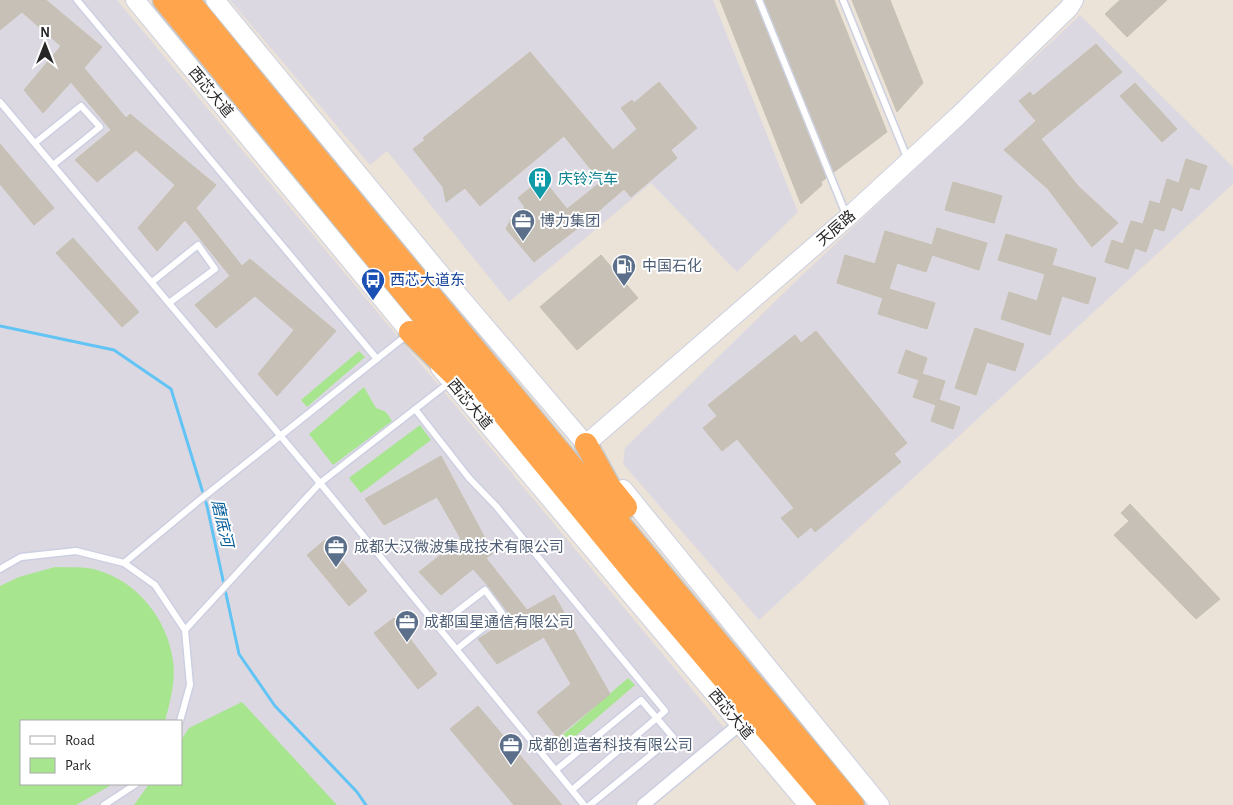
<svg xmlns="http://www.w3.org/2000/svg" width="1233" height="805" font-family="'Alegreya Sans','Noto Sans SC',sans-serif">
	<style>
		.industrial { fill: #dcd8e2; fill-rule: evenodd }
		.green { fill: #a7e58f }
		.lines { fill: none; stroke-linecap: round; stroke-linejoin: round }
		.stream { stroke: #62c4f4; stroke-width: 3 }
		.building { fill: #c6c0b7; stroke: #c6c0b1 }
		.lane-casing { stroke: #cccfe1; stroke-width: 9 }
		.street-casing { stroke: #cccfe1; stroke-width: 15 }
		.secondary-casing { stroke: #cccfe1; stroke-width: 20 }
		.highway-casing { stroke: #c7c7c7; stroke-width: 25 }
		.lane { stroke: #fff; stroke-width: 6 }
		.street { stroke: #fff; stroke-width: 12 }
		.secondary { stroke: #fff; stroke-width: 18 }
		.highway { stroke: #ffa54d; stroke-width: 22 }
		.labels { text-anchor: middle; stroke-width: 4; stroke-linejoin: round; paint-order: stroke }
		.street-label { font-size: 15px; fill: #272727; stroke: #fff }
		.culture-label { font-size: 15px; fill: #0d838f; stroke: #fff; text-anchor: start }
		.service-label { font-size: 15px; fill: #4e5e75; stroke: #fff; text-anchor: start }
		.transit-label { font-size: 15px; fill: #164399; stroke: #fff; text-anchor: start }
		.water-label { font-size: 16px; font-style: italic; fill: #065f9c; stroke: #fff }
	</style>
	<rect width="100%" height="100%" fill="#ebe3d7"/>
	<g class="industrial">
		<path d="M0,0H117L726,730L633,805H0ZM21,721H181V784H21Z"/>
		<path d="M230,0H713L798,212L737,272L651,183L509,302L387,151L370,165Z"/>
		<path d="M1080,15L1233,167V184L759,620L623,464L625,448L800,277Z"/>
	</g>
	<g class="green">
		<path d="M359,351L365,357L307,407L301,400Z"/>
		<path d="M364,387L376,408L386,412L392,421L333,465L309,434Z"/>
		<path d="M420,425L431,440L361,493L349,478Z"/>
		<path d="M55,567C68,568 84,566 97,570C137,581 168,620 173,661C176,681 170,702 165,721H21V784H113L76,805H0V586L19,577Z"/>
		<path d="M628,678L635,685L564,746L558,739Z"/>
		<path d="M242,702L337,805H134L149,784H181V740L189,728Z"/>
	</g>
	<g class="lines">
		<path class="stream" d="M0,326L114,350L171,389L207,506L239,654L275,706L357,792L366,805"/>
	</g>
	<g class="building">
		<path d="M0,0H46L102,47L84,68L126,118L130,114L216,185L196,208L242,266L250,259L336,331L277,396L258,374L294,330L255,296L216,328L195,305L230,276L185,220L157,251L138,228L175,185L136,150L97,182L75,160L111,130L71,82L43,113L24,90L61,46L22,12L0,30Z"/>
		<path d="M720,0H754L826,178L821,182L822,185L801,204Z"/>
		<path d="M764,0H834L887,132L834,172Z"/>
		<path d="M852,0H890L923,83L897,112Z"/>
		<path d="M1120,0H1167L1127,37L1105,14Z"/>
		<path d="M1096,44L1122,72L1041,139L1078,186L1118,223L1092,247L1048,189L1004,150L1036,121L1019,101L1030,92L1033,96Z"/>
		<path d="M530,52L613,150L637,129L621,108L632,100L634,103L659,82L697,128L671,150L677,158L631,197L624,189L587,221L534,262L506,229L512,217L525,207L518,198L542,178L567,209L601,182L564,136L480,206L465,188L446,202L443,187L413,149L425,140L423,138Z"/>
		<path d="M1135,83L1177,129L1162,142L1120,96Z"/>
		<path d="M0,144L54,208L34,225L0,184Z"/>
		<path d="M1186,159L1207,166L1199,190L1190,187L1182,211L1172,207L1164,231L1154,228L1146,252L1135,248L1128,269L1105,262L1112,240L1123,244L1131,221L1143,224L1150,201L1160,204L1167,179L1179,183Z"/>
		<path d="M953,182L1002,196L994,223L945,210Z"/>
		<path d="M937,228L987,243L979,270L932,255L926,272L897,263L889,289L935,303L927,329L878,314L883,298L837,283L845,255L875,264L885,231L932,245Z"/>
		<path d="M1006,234L1057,249L1052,265L1096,278L1088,304L1062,296L1050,335L1001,319L1009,292L1037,301L1045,274L998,260Z"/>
		<path d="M73,238L139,312L122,327L56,253Z"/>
		<path d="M601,255L638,298L577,350L540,307Z"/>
		<path d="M975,328L1024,344L1015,371L987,362L976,395L955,388Z"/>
		<path d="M816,331L907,443L894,454L901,462L815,532L811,527L798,538L781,518L794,508L737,439L722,451L703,428L717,416L708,405L795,335L801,343Z"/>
		<path d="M906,350L927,358L922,374L945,381L939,400L960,407L953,429L931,421L936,405L913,397L919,380L898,373Z"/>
		<path d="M441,456L493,553L486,558L527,610L554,595L610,694L557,737L537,712L571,684L544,637L497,664L478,639L512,618L489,587L473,569L441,595L419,572L461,539L437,497L384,525L365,499Z"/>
		<path d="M1130,504L1220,599L1196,619L1114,535L1129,521L1121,513Z"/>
		<path d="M325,540L367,591L349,606L307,555Z"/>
		<path d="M394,618L437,674L418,689L374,633Z"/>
		<path d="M478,706L562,805H514L450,729Z"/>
	</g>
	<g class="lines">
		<g class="lane-casing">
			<g id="lane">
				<path d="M77,0L377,359"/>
				<path d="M759,0L847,217"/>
				<path d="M843,0L908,160"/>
				<path d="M0,102L320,483L584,805"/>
				<path d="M35,143L81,106L100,127L53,165"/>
				<path d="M152,282L198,245L215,269L169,303"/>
				<path d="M415,409L469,478L496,506L665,711L572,790"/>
				<path d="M124,563L196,503L407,335"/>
				<path d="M0,569L21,557L76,551L124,563L155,585L185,630L190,685L180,721"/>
				<path d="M438,626L485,590L502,613L457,649"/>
				<path d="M185,630L320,483L450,382"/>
				<path d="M556,770L641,700L673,737L590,805"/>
				<path d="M104,805L136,784"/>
			</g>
		</g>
		<g class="street-casing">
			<path id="street" d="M643,805L740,724"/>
		</g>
		<g class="secondary-casing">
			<g id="secondary">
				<path d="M135,0L417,341"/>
				<path d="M215,0L443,277L594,454"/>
				<path d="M440,368L808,805"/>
				<path d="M586,444L847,218L958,116L1069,8L1074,0"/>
				<path d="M623,489L880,805"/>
			</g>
		</g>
		<g class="highway-casing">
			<g id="highway">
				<path d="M164,0L633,572L831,805"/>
				<path d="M188,0C407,270 631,537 853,805"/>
				<path d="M410,332L454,375"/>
				<path d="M586,444L609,486L626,507"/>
			</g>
		</g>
		<use href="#lane" class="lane"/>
		<use href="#street" class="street"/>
		<use href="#secondary" class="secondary"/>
		<use href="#highway" class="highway"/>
	</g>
	<defs>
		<g id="building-pin" transform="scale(1.25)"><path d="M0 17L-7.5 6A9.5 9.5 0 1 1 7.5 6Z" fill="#0f9aa8" stroke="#fff"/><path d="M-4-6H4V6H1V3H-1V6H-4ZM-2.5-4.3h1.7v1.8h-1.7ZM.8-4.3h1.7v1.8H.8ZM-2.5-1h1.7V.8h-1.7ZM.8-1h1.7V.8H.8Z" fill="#fff"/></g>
		<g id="office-pin" transform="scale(1.25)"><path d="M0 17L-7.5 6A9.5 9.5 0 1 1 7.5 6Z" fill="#5c6f8a" stroke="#fff"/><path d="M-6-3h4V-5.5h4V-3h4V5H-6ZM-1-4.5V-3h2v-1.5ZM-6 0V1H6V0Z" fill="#fff"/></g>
		<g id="fuel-pin" transform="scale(1.25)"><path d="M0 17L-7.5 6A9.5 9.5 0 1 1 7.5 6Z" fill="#5c6f8a" stroke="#fff"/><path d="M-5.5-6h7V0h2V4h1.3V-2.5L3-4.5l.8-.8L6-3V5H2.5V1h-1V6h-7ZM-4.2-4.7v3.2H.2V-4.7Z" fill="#fff"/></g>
		<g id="bus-pin" transform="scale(1.25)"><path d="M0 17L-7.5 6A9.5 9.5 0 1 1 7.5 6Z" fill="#1a4fb4" stroke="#fff"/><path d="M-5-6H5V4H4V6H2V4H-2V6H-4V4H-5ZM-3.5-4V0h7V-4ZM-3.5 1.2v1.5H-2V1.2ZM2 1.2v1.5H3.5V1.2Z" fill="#fff"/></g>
	</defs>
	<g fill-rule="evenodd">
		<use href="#building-pin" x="540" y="179"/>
		<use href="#office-pin" x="523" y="221"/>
		<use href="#fuel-pin" x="624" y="266"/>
		<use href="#bus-pin" x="373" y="280"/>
		<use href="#office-pin" x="336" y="547"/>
		<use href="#office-pin" x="407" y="622"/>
		<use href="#office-pin" x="511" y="745"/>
	</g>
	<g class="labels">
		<g class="street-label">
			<text transform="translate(211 92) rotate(50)" y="5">西芯大道</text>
			<text transform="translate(836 228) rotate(-41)" y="5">天辰路</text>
			<text transform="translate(470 404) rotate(50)" y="5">西芯大道</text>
			<text transform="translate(731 714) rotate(50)" y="5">西芯大道</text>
		</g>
		<g class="culture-label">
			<text x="558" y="184">庆铃汽车</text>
		</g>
		<g class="service-label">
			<text x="540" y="226">博力集团</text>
			<text x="642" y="271">中国石化</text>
			<text x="354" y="552">成都大汉微波集成技术有限公司</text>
			<text x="424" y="627">成都国星通信有限公司</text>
			<text x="528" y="750">成都创造者科技有限公司</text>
		</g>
		<g class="transit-label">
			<text x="390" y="285">西芯大道东</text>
		</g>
		<g class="water-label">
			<text transform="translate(223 523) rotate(77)" y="6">磨底河</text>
		</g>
	</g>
	<rect x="20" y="720" width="162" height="65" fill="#ffffff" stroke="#a9a9a9"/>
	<rect x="30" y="736" width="25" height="8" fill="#ffffff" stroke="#a9a9a9"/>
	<text x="65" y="745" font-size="15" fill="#272727">Road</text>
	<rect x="30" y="758" width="25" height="15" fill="#a7e58f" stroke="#a9a9a9"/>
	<text x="65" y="770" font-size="15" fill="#272727">Park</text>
	<g transform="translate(45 45)" stroke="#ffffff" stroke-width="4" paint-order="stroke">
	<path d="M0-4L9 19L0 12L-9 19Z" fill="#272727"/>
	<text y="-8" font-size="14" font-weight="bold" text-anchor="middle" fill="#272727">N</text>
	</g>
</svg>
